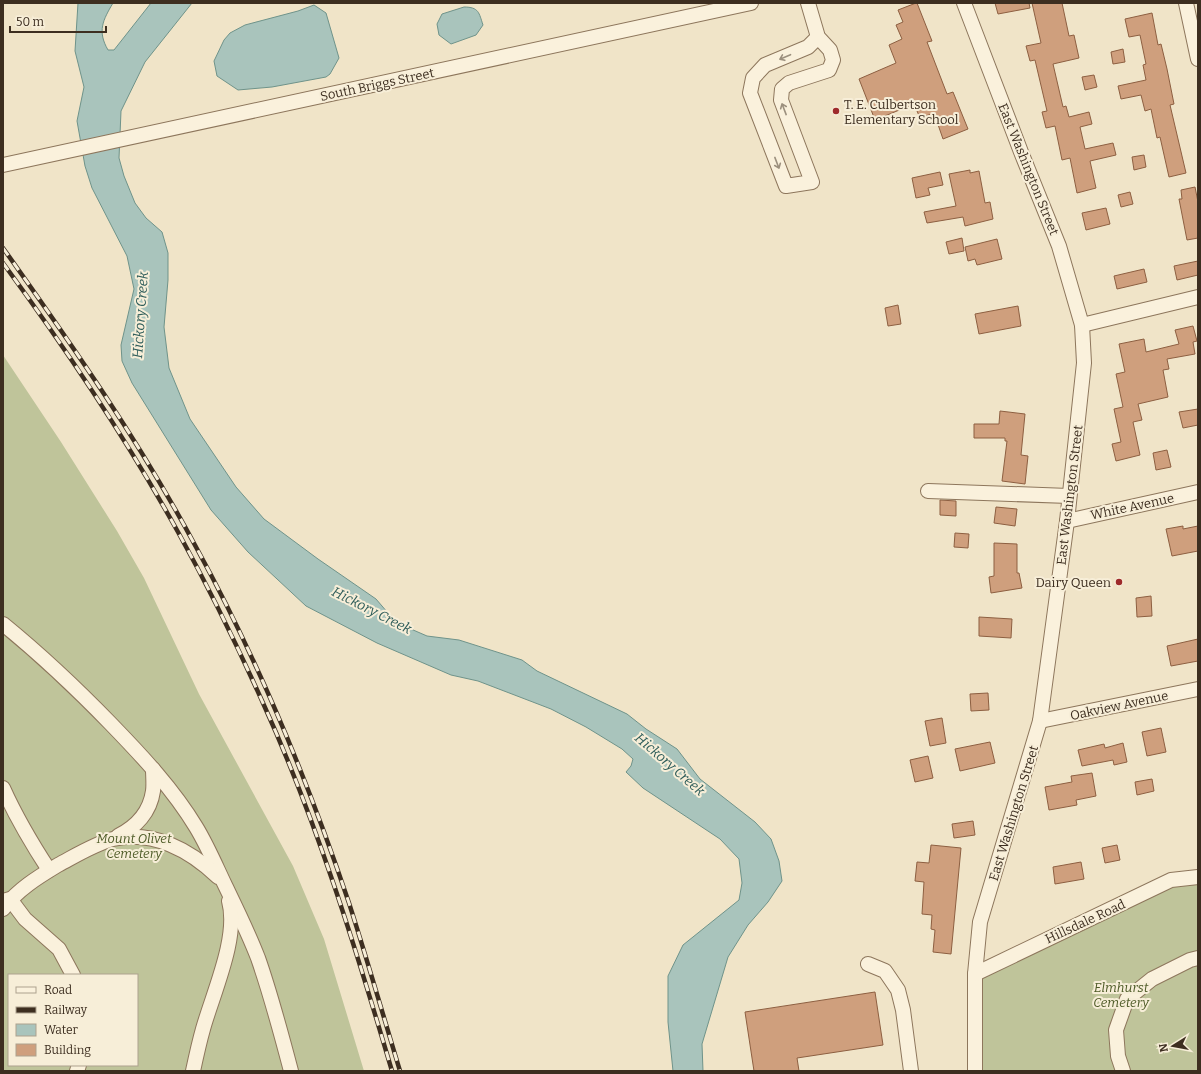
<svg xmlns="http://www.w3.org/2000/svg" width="1201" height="1074" font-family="Bitter,serif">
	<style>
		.cemetery { fill: #bfc49a; fill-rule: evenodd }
		.water { fill: #a9c4bc; stroke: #6f938a }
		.building { fill: #cf9f7d; stroke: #8d5f41 }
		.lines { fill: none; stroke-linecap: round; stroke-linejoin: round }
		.minor-casing { stroke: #8d765c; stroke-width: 16 }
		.minor { stroke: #faf1dc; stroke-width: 14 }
		.rail-casing { stroke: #3d2e20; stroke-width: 4.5 }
		.rail { stroke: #f7eed8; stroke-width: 3; stroke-dasharray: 9; stroke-linecap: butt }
		.oneway { stroke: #9c907e }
		.poi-dot { fill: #9e2a2b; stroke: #f7eed8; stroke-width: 1.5 }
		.labels { text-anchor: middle; stroke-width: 4; stroke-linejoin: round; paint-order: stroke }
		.street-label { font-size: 13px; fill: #3d2e20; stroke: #f7eed8 }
		.poi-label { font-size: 13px; fill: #3d2e20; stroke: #f7eed8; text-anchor: start }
		.park-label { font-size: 13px; font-style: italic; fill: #4d5a26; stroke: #f7eed8 }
		.water-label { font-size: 14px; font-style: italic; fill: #2f5d5a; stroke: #f7eed8 }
	</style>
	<rect width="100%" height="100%" fill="#f0e4c8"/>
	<g class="cemetery">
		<path d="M3,355L61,442L117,531L144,578L199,694L293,866L324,939L364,1071H3ZM9,975H137V1065H9Z"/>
		<path d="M1172,884H1198V1071H980L978,978Z"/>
	</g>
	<g class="water">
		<path d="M78,3H113C103,20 97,31 108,50H114L151,3H192L145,62L121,111L119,158L124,176L135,203L146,218L162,232L168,253V280L164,327L169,368L190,419L236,487L264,519L318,559L376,599L388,613L404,626L427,636L459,640L522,660L537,671L627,714L646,729L677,749L700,779L755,822L771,839L779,861L782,881L768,902L748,925L728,957L702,1044L703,1071H673L668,1022V976L683,945L739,900L742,883L739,859L720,839L643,788L626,772L631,766L633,759L622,749L586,727L551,709L478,681L451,675L377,643L306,606L248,552L211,510L132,383L122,361L121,345L134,289L127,256L92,188L85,166L77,121L84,87L75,51Z"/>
		<path d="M314,5L326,13L339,58L330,74L326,77L272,87L238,90L217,76L214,61L224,40L230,33L245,25L298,11Z"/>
		<path d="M464,7C479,7 479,13 483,25L476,35L451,44L439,35L437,24L442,14Z"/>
	</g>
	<g class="building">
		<path d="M916,3H917L932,41L927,42L947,94L953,92L968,129L943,139L934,113L920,118L914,104L875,120L859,79L896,63L889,45L902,39L896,25L903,22L898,10Z"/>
		<path d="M995,3H1029L1030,8L998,14Z"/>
		<path d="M1032,3H1062L1069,36L1074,35L1079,58L1053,64L1063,107L1066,106L1069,117L1089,112L1092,124L1080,127L1085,149L1113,143L1116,155L1090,161L1096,188L1077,193L1070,158L1062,160L1055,126L1046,128L1042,112L1047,111L1035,60L1030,61L1026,46L1041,43Z"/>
		<path d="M1152,13L1158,45L1161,44L1167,69L1174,104L1170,105L1186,173L1169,177L1160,137L1157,138L1151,109L1145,111L1141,95L1121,99L1118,86L1146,80L1143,65L1146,64L1140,35L1129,37L1125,19Z"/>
		<path d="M1123,49L1125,62L1113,64L1111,52Z"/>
		<path d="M1094,75L1097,87L1085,90L1082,77Z"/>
		<path d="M1144,155L1146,167L1134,170L1132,157Z"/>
		<path d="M970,170V173L979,171L985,203L990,202L993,219L965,226L963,217L927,223L924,212L956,206L949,174Z"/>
		<path d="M940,172L943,185L928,188L930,195L916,198L912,178Z"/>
		<path d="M1195,187L1198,202V238L1187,240L1179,199H1182L1181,190Z"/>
		<path d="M1130,192L1133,204L1121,207L1118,195Z"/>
		<path d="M1106,208L1110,224L1086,230L1082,213Z"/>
		<path d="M962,238L964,251L949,254L946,242Z"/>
		<path d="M997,239L1002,259L977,265L975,259L968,261L965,247Z"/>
		<path d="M1198,261V275L1177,280L1174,266Z"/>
		<path d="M1144,269L1147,282L1117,289L1114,276Z"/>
		<path d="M898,305L901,324L888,326L885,308Z"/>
		<path d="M1018,306L1021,326L979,334L975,314Z"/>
		<path d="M1193,326L1197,341L1193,342L1195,354L1167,359L1169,369L1163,370L1168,397L1138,404L1142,420L1133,422L1140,455L1116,461L1112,444L1121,442L1114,409L1123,407L1116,374L1125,372L1119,344L1144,339L1146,352L1179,344L1175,330Z"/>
		<path d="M1198,409V425L1183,428L1179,412Z"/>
		<path d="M1000,411L1025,414L1021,455L1028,456L1025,484L1002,481L1007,441H1005V438H974V424H999Z"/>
		<path d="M1167,450L1171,467L1156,470L1153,453Z"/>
		<path d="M940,500L956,501V516L940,515Z"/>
		<path d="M996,507L1017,509L1015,526L994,523Z"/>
		<path d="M1183,526V529L1198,526V551L1172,556L1166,529Z"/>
		<path d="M955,533L969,534L968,548L954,547Z"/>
		<path d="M994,543L1017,544V573H1019L1022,588L991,593L989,577L994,576Z"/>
		<path d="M1151,596L1152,616L1137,617L1136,598Z"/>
		<path d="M979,617L1012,619L1011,638L979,636Z"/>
		<path d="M1198,639V661L1171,666L1167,646Z"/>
		<path d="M988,693L989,710L971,711L970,694Z"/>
		<path d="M942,718L946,743L930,746L925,721Z"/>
		<path d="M1161,728L1166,752L1147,756L1142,732Z"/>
		<path d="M990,742L995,763L960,771L955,749Z"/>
		<path d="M1123,743L1127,762L1114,765L1113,760L1082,766L1078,750L1104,744L1105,748Z"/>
		<path d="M928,756L933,778L915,782L910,760Z"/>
		<path d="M1092,773L1096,796L1076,800L1077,805L1049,810L1045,787L1072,782L1071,776Z"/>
		<path d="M1152,779L1154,791L1137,795L1135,782Z"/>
		<path d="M973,821L975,835L954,838L952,824Z"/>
		<path d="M931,845L961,848L951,954L933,952L935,930L931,929L932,915L922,914L924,882L915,881L917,862L929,863Z"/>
		<path d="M1117,845L1120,860L1105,863L1102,848Z"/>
		<path d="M1081,862L1084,879L1055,884L1053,867Z"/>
		<path d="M875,992L883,1045L797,1058L799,1071H754L745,1012Z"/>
	</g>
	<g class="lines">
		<g class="minor-casing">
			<g id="minor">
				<path d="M808,3L818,37L830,50L833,60L829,70L789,83L782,89L781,100L812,182L786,186L750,93L753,78L765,65L808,47L818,37"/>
				<path d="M964,3L1021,152L1059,246L1082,325L1084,363L1067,521L1040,721L980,922L975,974V1071"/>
				<path d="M1186,3L1198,59"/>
				<path d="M3,165L751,3"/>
				<path d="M1082,325L1198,297"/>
				<path d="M928,491L1069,496"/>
				<path d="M1067,521L1198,492"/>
				<path d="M3,624C41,655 77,689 111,724C142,756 173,789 196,827C207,845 215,864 224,883C236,908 248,932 258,958C271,995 281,1033 291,1071"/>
				<path d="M1040,721L1198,689"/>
				<path d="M3,788C16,817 32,844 49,870"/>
				<path d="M118,836C136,827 150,812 153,791C154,784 153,776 153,769"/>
				<path d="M3,901L10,899L25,919L59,949L73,975"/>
				<path d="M3,909C17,890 38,877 58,865C75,856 94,844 113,839C153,830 190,850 218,877"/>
				<path d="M868,964L885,971L898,990L903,1010L911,1071"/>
				<path d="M975,974L1171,880L1198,877"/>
				<path d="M77,1071L79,1065"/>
				<path d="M193,1071C196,1057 199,1043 203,1029C213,993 239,937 229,901"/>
				<path d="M1123,1071L1118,1056L1116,1030L1127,999L1152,979L1190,960L1198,958"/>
			</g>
		</g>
		<use href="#minor" class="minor"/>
		<g class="rail-casing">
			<g id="rail">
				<path d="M3,248C72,345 140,442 196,547C258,660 308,781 349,903C367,959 383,1015 400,1071"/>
				<path d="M3,263C66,349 126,438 178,532C209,588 237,645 263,703C317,822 355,946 392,1071"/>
			</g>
		</g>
		<use href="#rail" class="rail"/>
	</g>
	<defs><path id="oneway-shaft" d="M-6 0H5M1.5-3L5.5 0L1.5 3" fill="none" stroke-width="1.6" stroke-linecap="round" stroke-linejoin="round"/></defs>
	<g class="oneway">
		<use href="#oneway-shaft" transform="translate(785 57) rotate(157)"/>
		<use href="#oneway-shaft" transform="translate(784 109) rotate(-111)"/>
		<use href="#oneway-shaft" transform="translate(777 163) rotate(69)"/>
	</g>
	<g class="poi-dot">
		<circle cx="836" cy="111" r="4"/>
		<circle cx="1119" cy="582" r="4"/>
	</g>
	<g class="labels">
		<g class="street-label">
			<text transform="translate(377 84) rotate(-12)" y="5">South Briggs Street</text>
			<text transform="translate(1029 169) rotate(68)" y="5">East Washington Street</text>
			<text transform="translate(1069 495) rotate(-83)" y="5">East Washington Street</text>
			<text transform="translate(1132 506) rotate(-12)" y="5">White Avenue</text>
			<text transform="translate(1119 705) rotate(-12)" y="5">Oakview Avenue</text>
			<text transform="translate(1013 813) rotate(-73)" y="5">East Washington Street</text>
			<text transform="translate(1085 921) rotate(-25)" y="5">Hillsdale Road</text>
		</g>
		<g class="poi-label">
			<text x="844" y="109">T. E. Culbertson<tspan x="844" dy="15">Elementary School</tspan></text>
			<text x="1111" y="587" text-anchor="end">Dairy Queen</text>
		</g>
		<g class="park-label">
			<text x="134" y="843">Mount Olivet<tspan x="134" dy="15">Cemetery</tspan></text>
			<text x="1121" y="992">Elmhurst<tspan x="1121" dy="15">Cemetery</tspan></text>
		</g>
		<g class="water-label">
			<text transform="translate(140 315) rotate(-86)" y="5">Hickory Creek</text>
			<text transform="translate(372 610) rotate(27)" y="5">Hickory Creek</text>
			<text transform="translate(670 764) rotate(41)" y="5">Hickory Creek</text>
		</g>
	</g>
	<rect width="1201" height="1074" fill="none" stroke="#3d2e20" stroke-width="8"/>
	<rect x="8" y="974" width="130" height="92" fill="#f7eed8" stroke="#ada18e"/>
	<rect x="16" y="987" width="20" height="6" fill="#faf1dc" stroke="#ada18e"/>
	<text x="44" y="994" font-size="12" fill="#3d2e20">Road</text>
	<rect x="16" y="1007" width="20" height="6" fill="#3d2e20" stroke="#ada18e"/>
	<text x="44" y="1014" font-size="12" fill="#3d2e20">Railway</text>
	<rect x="16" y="1024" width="20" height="12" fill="#a9c4bc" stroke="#ada18e"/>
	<text x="44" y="1034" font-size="12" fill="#3d2e20">Water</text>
	<rect x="16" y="1044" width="20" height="12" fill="#cf9f7d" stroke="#ada18e"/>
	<text x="44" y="1054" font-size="12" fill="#3d2e20">Building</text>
	<g transform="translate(1173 1046) rotate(259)" stroke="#f7eed8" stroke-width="3" paint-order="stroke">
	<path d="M0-3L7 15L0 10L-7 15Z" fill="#3d2e20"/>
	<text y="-6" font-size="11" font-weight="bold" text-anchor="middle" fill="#3d2e20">N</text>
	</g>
	<path d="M10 26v6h96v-6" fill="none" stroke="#3d2e20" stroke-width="2"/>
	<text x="16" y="26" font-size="12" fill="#3d2e20" stroke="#f7eed8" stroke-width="3" paint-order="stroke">50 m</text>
</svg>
